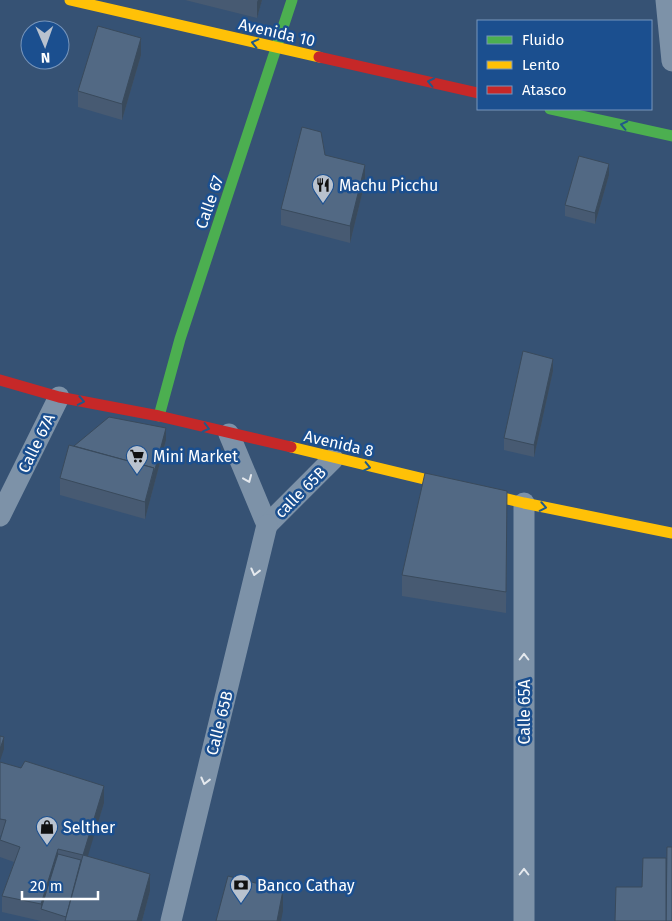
<svg xmlns="http://www.w3.org/2000/svg" width="672" height="921" font-family="'Fira Sans',sans-serif">
	<style>
		.lines { fill: none; stroke-linecap: round; stroke-linejoin: round }
		.street { stroke: #7d92a8; stroke-width: 21 }
		.fast { stroke: #4caf50; stroke-width: 11 }
		.slow { stroke: #ffc107; stroke-width: 11 }
		.jam { stroke: #c62828; stroke-width: 11 }
		.wall { fill: #475a72 }
		.shaded-wall { fill: #394a5c }
		.building { fill: #526984; stroke: #394a5c }
		.oneway { stroke: #205989 }
		.oneway2 { stroke: #e5e9ee }
		.labels { text-anchor: middle; stroke-width: 5; stroke-linejoin: round; paint-order: stroke }
		.street-label { font-size: 16px; fill: #fff; stroke: #1b4f8f }
		.poi-label { font-size: 16px; fill: #fff; stroke: #1b4f8f; text-anchor: start }
	</style>
	<rect width="100%" height="100%" fill="#365274"/>
	<g class="lines">
		<g class="street">
			<path d="M666,0L672,61"/>
			<path d="M229,434L267,525"/>
			<path d="M524,503V921"/>
			<path d="M0,516L59,397"/>
			<path d="M267,525L333,459"/>
			<path d="M171,921L267,525"/>
		</g>
		<g class="fast">
			<path d="M550,109L672,136"/>
			<path d="M159,416L180,339L292,0"/>
		</g>
		<g class="slow">
			<path d="M70,0L319,57"/>
			<path d="M291,447L524,503L672,533"/>
		</g>
		<g class="jam">
			<path d="M319,57L478,93"/>
			<path d="M0,380L59,397L159,416L291,447"/>
		</g>
	</g>
	<g class="wall">
		<path d="M185,0H262L257,18Z"/>
		<path d="M141,55L122,120L78,107V91Z"/>
		<path d="M325,155L365,182L350,243L281,225V209Z"/>
		<path d="M609,175L595,224L565,216V205Z"/>
		<path d="M553,371L534,457L504,450V438Z"/>
		<path d="M166,440L145,519L60,495V478Z"/>
		<path d="M507,512L506,613L402,596V575Z"/>
		<path d="M0,762L104,803L87,857L150,891L142,921H41L2,912V896L14,862L0,857V838L1,836L0,835Z"/>
	</g>
	<g class="shaded-wall">
		<path d="M258,0H262L257,18V2Z"/>
		<path d="M141,38V55L122,120V104Z"/>
		<path d="M609,164V175L595,224V213Z"/>
		<path d="M365,165V182L350,243V226Z"/>
		<path d="M553,359V371L534,457V445Z"/>
		<path d="M166,428V440L145,519V502Z"/>
		<path d="M4,737V749L0,761V749Z"/>
		<path d="M104,786V803L83,872V855Z"/>
		<path d="M58,849V866L41,909V904Z"/>
		<path d="M150,874V891L142,921H137Z"/>
		<path d="M283,890V911L281,921H277Z"/>
	</g>
	<g class="building">
		<path d="M98,26L141,38L122,104L78,91Z"/>
		<path d="M302,127L321,132L325,155L365,165L350,226L281,209Z"/>
		<path d="M579,156L609,164L595,213L565,205Z"/>
		<path d="M523,351L553,359L534,445L504,438Z"/>
		<path d="M109,417L166,428L154,473V468L74,446Z"/>
		<path d="M69,445L154,468L145,502L60,478Z"/>
		<path d="M425,473L507,491L506,592L402,575Z"/>
		<path d="M0,736L4,737L0,749Z"/>
		<path d="M25,761L104,786L83,855L58,849L41,904L2,896L20,847L0,840L6,820L0,819V762L21,768Z"/>
		<path d="M667,847H672V921H666Z"/>
		<path d="M58,854L81,860L66,917L41,909Z"/>
		<path d="M83,855L150,874L137,921H65Z"/>
		<path d="M643,858H666V921H615L616,887H642Z"/>
		<path d="M228,876L283,890L277,921H216Z"/>
	</g>
	<defs><path id="oneway-chevron" d="M-2-3.5L2.5 0L-2 3.5" fill="none" stroke-width="1.6" stroke-linecap="round" stroke-linejoin="round" transform="scale(1.25)"/></defs>
	<g class="oneway">
		<use href="#oneway-chevron" transform="translate(255 43) rotate(-167)"/>
		<use href="#oneway-chevron" transform="translate(431 82) rotate(-168)"/>
		<use href="#oneway-chevron" transform="translate(624 125) rotate(-168)"/>
		<use href="#oneway-chevron" transform="translate(81 401) rotate(11)"/>
		<use href="#oneway-chevron" transform="translate(206 428) rotate(14)"/>
		<use href="#oneway-chevron" transform="translate(367 467) rotate(13)"/>
		<use href="#oneway-chevron" transform="translate(543 507) rotate(11)"/>
	</g>
	<g class="oneway2">
		<use href="#oneway-chevron" transform="translate(248 479) rotate(67)"/>
		<use href="#oneway-chevron" transform="translate(255 572) rotate(104)"/>
		<use href="#oneway-chevron" transform="translate(524 657) rotate(-90)"/>
		<use href="#oneway-chevron" transform="translate(205 781) rotate(104)"/>
		<use href="#oneway-chevron" transform="translate(524 872) rotate(-90)"/>
	</g>
	<defs>
		<g id="restaurant-pin" transform="scale(1.125)"><path d="M0 17L-7.5 6A9.5 9.5 0 1 1 7.5 6Z" fill="#b9c2ce" stroke="#1b4f8f"/><path d="M-5-6h1v4h1v-4h1v4h1v-4h1v5L-1.5 .5V6h-2V.5L-5-1ZM5-6V6H3V1.5H1.5Q1.5-4 5-6Z" fill="#111"/></g>
		<g id="supermarket-pin" transform="scale(1.125)"><path d="M0 17L-7.5 6A9.5 9.5 0 1 1 7.5 6Z" fill="#b9c2ce" stroke="#1b4f8f"/><path d="M-6-5.5h2.5l.6 2H6L4.5 2H-2.5L-4.4-4H-6ZM-1.5 3.2a1.3 1.3 0 1 0 .1 0ZM3 3.2a1.3 1.3 0 1 0 .1 0Z" fill="#111"/></g>
		<g id="shop-pin" transform="scale(1.125)"><path d="M0 17L-7.5 6A9.5 9.5 0 1 1 7.5 6Z" fill="#b9c2ce" stroke="#1b4f8f"/><path d="M-5-2.5h2.3a2.7 3.5 0 0 1 5.4 0H5L5.5 6h-11ZM-1.5-2.5h3a1.5 2.3 0 0 0-3 0Z" fill="#111"/></g>
		<g id="bank-pin" transform="scale(1.125)"><path d="M0 17L-7.5 6A9.5 9.5 0 1 1 7.5 6Z" fill="#b9c2ce" stroke="#1b4f8f"/><path d="M-6-4H6V4H-6ZM0-2.3a2.3 2.3 0 1 0 0 4.6a2.3 2.3 0 1 0 0-4.6Z" fill="#111"/></g>
	</defs>
	<g fill-rule="evenodd">
		<use href="#restaurant-pin" x="323" y="185"/>
		<use href="#supermarket-pin" x="137" y="456"/>
		<use href="#shop-pin" x="47" y="827"/>
		<use href="#bank-pin" x="241" y="885"/>
	</g>
	<g class="labels">
		<g class="street-label">
			<text transform="translate(277 32) rotate(13)" y="6">Avenida 10</text>
			<text transform="translate(209 202) rotate(-71)" y="6">Calle 67</text>
			<text transform="translate(36 443) rotate(-64)" y="6">Calle 67A</text>
			<text transform="translate(339 443) rotate(13)" y="6">Avenida 8</text>
			<text transform="translate(300 492) rotate(-45)" y="6">calle 65B</text>
			<text transform="translate(524 712) rotate(-90)" y="6">Calle 65A</text>
			<text transform="translate(219 723) rotate(-76)" y="6">Calle 65B</text>
		</g>
		<g class="poi-label">
			<text x="339" y="191">Machu Picchu</text>
			<text x="153" y="462">Mini Market</text>
			<text x="63" y="833">Selther</text>
			<text x="257" y="891">Banco Cathay</text>
		</g>
	</g>
	<rect x="477" y="20" width="175" height="90" fill="#1b4f8f" stroke="#7695bc"/>
	<rect x="487" y="36" width="25" height="8" fill="#4caf50" stroke="#7695bc"/>
	<text x="522" y="45" font-size="15" fill="#ffffff">Fluido</text>
	<rect x="487" y="61" width="25" height="8" fill="#ffc107" stroke="#7695bc"/>
	<text x="522" y="70" font-size="15" fill="#ffffff">Lento</text>
	<rect x="487" y="86" width="25" height="8" fill="#c62828" stroke="#7695bc"/>
	<text x="522" y="95" font-size="15" fill="#ffffff">Atasco</text>
	<g transform="translate(45 45) rotate(178)"><circle r="24" fill="#1b4f8f" stroke="#7695bc"/>
	<path d="M0-4L9 19L0 12L-9 19Z" fill="#b9c2ce"/>
	<text y="-8" font-size="14" font-weight="bold" text-anchor="middle" fill="#ffffff">N</text>
	</g>
	<path d="M22 891v8h76v-8" fill="none" stroke="#ffffff" stroke-width="2.5"/>
	<text x="30" y="891" font-size="15" fill="#ffffff" stroke="#1b4f8f" stroke-width="4" paint-order="stroke">20 m</text>
</svg>
